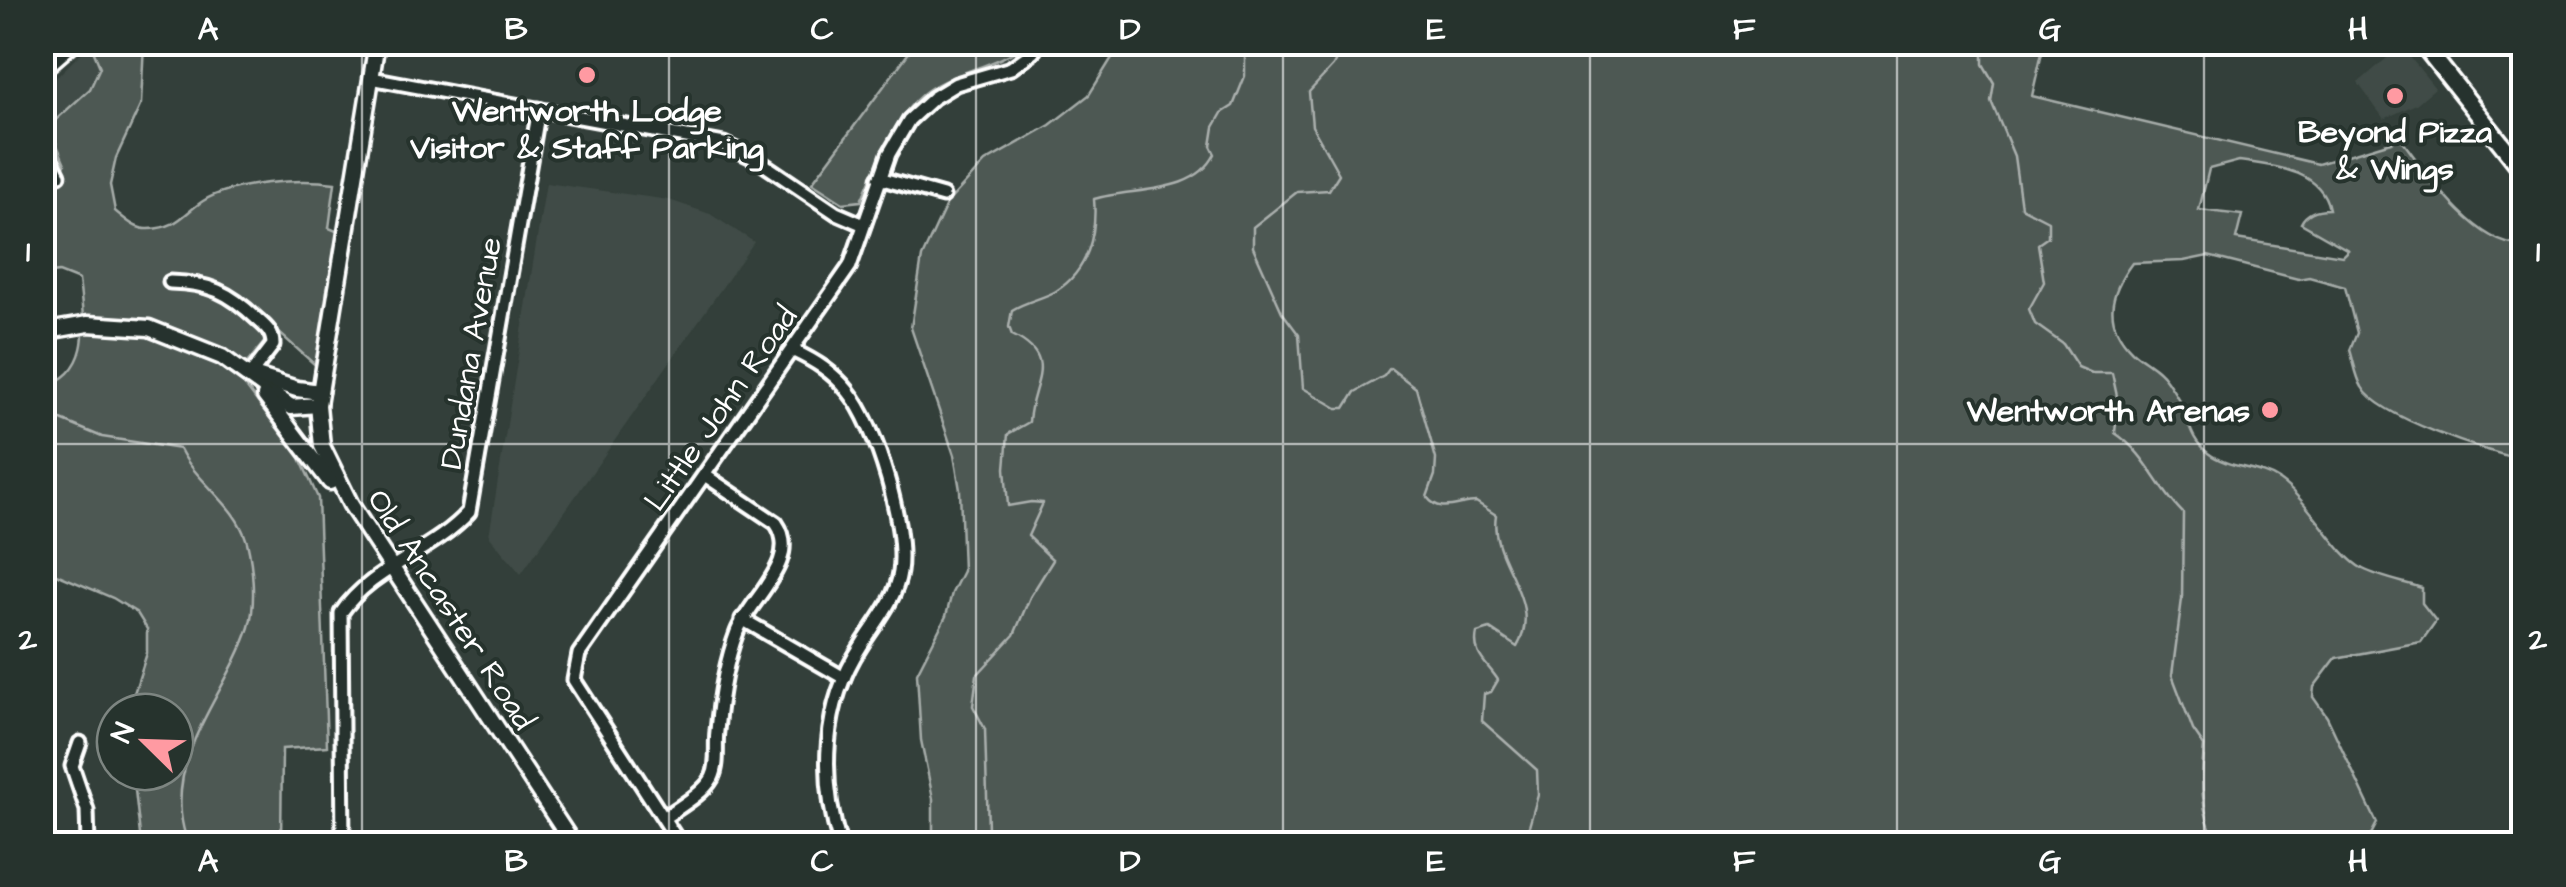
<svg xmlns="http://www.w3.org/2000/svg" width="2566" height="887" font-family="'Architects Daughter',sans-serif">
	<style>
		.built { fill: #404c47 }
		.green { fill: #4d5853; stroke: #a6aca9; stroke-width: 2.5; fill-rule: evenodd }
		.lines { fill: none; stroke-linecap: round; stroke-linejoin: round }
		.stream { stroke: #abb0ae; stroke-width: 2.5 }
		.minor-casing { stroke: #fff; stroke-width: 19 }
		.tertiary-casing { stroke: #fff; stroke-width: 21 }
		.secondary-casing { stroke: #fff; stroke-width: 22 }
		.minor { stroke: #26332d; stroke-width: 11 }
		.tertiary { stroke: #26332d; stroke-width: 14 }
		.secondary { stroke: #26332d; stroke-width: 15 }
		.grid { fill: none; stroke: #fff; stroke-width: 2.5; stroke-opacity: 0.55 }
		.poi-dot { fill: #ff9aa2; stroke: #26332d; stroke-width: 4 }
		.labels { text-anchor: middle; stroke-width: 8; stroke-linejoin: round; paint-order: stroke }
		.poi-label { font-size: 32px; font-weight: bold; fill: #fff; stroke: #26332d }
		.street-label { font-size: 32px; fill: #fff; stroke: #26332d }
		.neatline { fill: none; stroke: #fff; stroke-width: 4 }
		.grid-label { font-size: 32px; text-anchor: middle; font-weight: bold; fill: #fff }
	</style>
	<rect width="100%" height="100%" fill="#333f3a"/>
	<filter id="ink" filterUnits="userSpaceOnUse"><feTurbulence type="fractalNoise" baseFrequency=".01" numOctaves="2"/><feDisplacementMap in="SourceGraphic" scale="20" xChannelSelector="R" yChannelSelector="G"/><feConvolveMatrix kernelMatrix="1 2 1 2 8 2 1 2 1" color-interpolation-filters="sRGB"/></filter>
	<g filter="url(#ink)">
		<g class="built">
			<path d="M91,43L100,67L90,89L49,126L43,109V91Z"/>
			<path d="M2401,46L2435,88L2416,104L2384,119L2358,83Z"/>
			<path d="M546,183L669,200L710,214L754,242L521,574L489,536Z"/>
		</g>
		<g class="green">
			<path d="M90,43H144L141,104L116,158L110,185L115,211C125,219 136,230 149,229C178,228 183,214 203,201C233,182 301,178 335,183L329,228L341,233L327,289L324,342L314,364L275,329L237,375L300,458L318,498L327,746L282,749L281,844H141L133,772H175V712H128L147,653V629L137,613L113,598L49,571C36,548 52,517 42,492L43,387C94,372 84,324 79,280L59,272L43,274V214L65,164L49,126L90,89L100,67Z"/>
			<path d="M916,43H1027C1000,64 966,69 936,85C898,104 877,165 861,201L843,203L812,183Z"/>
			<path d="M1121,43H2044L2032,96L2318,164L2401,139C2426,173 2477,248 2523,245V460C2489,452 2379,418 2362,387C2356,377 2354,362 2350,350L2357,333L2345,287L2309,277L2298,279L2208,256L2184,261L2132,263C2109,294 2103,322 2132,351C2144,362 2158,367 2167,381C2172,389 2179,398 2182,407C2190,426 2191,439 2208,453C2229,469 2258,466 2279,480C2311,502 2336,555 2363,569C2381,578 2404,582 2422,588V603L2436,621L2421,642L2336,658L2314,687L2313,697L2327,717L2377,823L2366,844H933V799L921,740L917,673L946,616L952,593L963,571L960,490L954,455L911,328L922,257L947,203L985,162L1050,125L1089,95ZM2239,161C2272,166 2321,169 2329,209C2319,209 2307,211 2301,223L2348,250L2342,256L2236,239L2242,215L2199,210L2209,169Z"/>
		</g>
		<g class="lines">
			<g class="stream">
				<path d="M1345,42L1333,66L1309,92L1312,126L1339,174L1329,190L1297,192L1253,227V247L1282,312L1299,335L1303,388L1337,408H1345L1355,392L1384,376L1390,368L1416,388L1436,459L1435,475L1427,497C1440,515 1459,502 1476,502L1496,515C1488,560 1545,600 1517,647L1490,629L1477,633C1472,655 1487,663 1498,680L1491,692L1484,694L1482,721L1537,770L1538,795L1524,844"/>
				<path d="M1983,42V64L1994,83L1991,101L2014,156L2021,207L2048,221V237L2038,244L2044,282L2029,309L2035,324L2063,344L2078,367L2092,373H2112L2118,401L2115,433C2147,454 2157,488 2183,513L2182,599L2172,675L2193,730L2204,746C2201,782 2200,812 2217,844"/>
				<path d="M42,412L102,437L180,449C197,483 236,504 247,542C253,567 256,603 249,627C229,689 174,744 181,814C182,824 185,835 188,844"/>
				<path d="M995,844L988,829L985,729L973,706L977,675L1014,635L1030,597L1053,560L1028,536L1043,503L1031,502L1008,506L1005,468L1008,434L1029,422C1031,383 1061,359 1012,335L1009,327L1012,310C1026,301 1042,299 1056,291C1088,271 1097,234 1094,199C1132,187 1194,196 1215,154L1211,146L1214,127L1222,113L1233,106L1245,76V42"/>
			</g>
			<g class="minor-casing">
				<g id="minor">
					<path d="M371,78L724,144L756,159L836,213L864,225"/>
					<path d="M42,141L59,175"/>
					<path d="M879,178L943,196"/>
					<path d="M170,282C209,283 229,292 257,319C266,327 273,332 273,345L250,375"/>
					<path d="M794,351C815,361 833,372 848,391C877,426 907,527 900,572C896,600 875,623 861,646C822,705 820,779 840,844"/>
					<path d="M742,619L844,678"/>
					<path d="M80,743L72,766L87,810L88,844"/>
					<path d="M664,818C679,807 703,794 712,778C719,764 715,746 717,731C720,697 725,664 737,632C751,597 802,560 776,523L706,476"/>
					<path d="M343,844L341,613C372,567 432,553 469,512L539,109"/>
					<path d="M680,844L574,680L579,654L850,266L889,154L909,120L933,98L956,84L1011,68L1033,52L1039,42"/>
				</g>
			</g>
			<g class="tertiary-casing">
				<g id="tertiary">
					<path d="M377,42L318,405L322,446L351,505L573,844"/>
					<path d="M42,332L88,324L149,328L222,357L291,407L318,405"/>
					<path d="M253,375L297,389L320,392"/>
					<path d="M265,396L330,482"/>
				</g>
			</g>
			<g class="secondary-casing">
				<g id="secondary">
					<path d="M2421,42L2524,172"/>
					<path d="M42,69L73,42"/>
				</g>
			</g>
			<use href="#minor" class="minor"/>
			<use href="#tertiary" class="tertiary"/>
			<use href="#secondary" class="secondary"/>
		</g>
	</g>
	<path class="grid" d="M362,42V844M669,42V844M976,42V844M1283,42V844M1590,42V844M1897,42V844M2204,42V844M42,444H2524"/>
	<g class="poi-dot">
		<circle cx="587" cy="75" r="10"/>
		<circle cx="2395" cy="96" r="10"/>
		<circle cx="2270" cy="410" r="10"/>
	</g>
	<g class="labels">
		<g class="poi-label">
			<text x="587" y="121">Wentworth Lodge<tspan x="587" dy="37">Visitor &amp; Staff Parking</tspan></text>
			<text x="2395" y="142">Beyond Pizza<tspan x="2395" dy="37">&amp; Wings</tspan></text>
			<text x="2250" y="421" text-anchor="end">Wentworth Arenas</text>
		</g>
		<g class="street-label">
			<text transform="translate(470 353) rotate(-80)" y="11">Dundana Avenue</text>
			<text transform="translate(720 408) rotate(-55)" y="11">Little John Road</text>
			<text transform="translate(452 609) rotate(57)" y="11">Old Ancaster Road</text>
		</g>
	</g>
	<rect width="2566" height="887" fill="none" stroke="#26332d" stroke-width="110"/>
	<g transform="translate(145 742) rotate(293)"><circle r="48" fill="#26332d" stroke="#7d8581" stroke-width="2.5"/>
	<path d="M0-8L18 38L0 25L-18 38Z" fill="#ff9aa2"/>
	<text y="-15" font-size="28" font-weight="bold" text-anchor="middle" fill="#ffffff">N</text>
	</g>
	<rect x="55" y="55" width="2456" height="777" class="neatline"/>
	<g class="grid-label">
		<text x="208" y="39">A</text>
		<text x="516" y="39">B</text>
		<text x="822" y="39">C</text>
		<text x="1130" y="39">D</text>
		<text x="1436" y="39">E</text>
		<text x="1744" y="39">F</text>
		<text x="2050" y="39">G</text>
		<text x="2358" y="39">H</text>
		<text x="28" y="261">1</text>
		<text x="2538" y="261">1</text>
		<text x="28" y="649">2</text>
		<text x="2538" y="649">2</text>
		<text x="208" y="871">A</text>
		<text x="516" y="871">B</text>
		<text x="822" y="871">C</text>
		<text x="1130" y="871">D</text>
		<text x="1436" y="871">E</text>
		<text x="1744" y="871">F</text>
		<text x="2050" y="871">G</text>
		<text x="2358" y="871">H</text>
	</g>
</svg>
